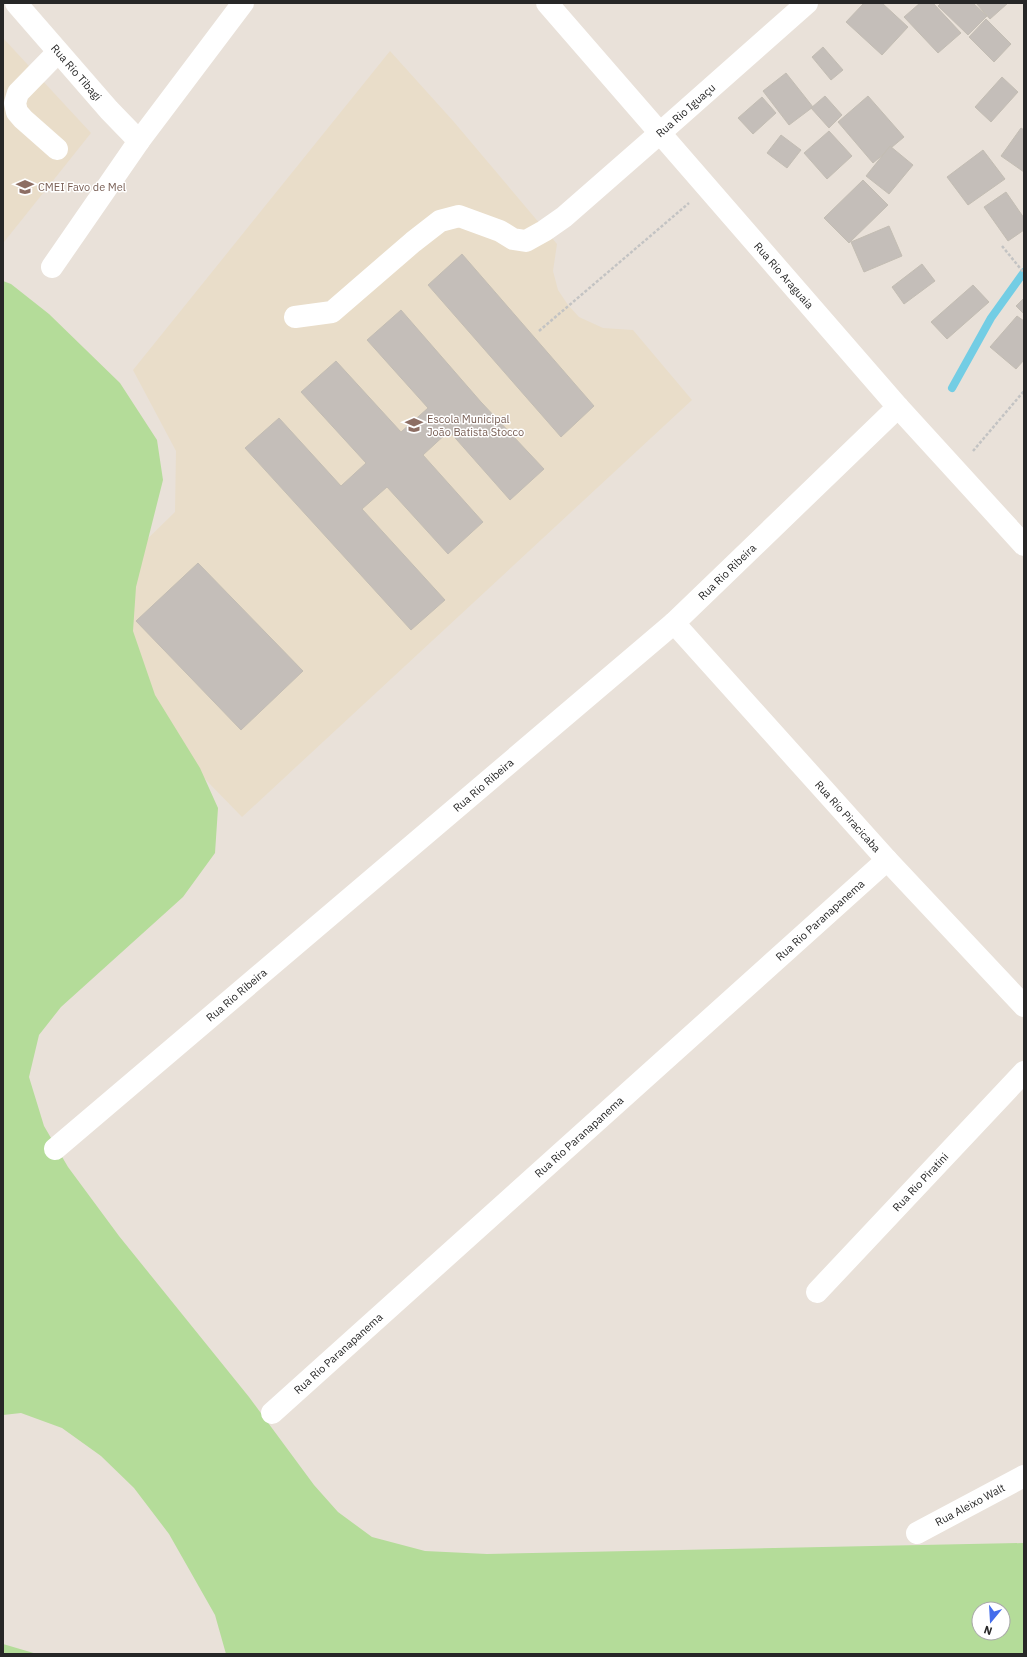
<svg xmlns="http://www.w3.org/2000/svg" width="1027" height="1657" font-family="'IBM Plex Sans',sans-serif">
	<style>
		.education { fill: #e9ddc9 }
		.green { fill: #b4dc99; fill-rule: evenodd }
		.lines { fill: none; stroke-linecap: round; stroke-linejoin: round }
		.stream { stroke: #73cde4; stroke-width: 8 }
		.building { fill: #c4beb9; stroke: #c3bdb3 }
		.path { stroke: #c3c3c3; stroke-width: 2.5; stroke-dasharray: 3 2; stroke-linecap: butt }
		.minor { stroke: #fff; stroke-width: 22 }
		.labels { text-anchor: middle; stroke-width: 3; stroke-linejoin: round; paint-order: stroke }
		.street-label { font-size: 11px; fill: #272727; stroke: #fff }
		.education-label { font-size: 11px; fill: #785e54; stroke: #fff; text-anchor: start }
	</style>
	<rect width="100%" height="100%" fill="#e9e1d9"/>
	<g class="education">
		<path d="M3,38L91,133L4,242H3Z"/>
		<path d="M390,51L454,122L557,244L553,271L558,290L568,305L579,317L603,328L633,330L692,400L242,817L57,627L175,512L176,451L133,370Z"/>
	</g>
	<g class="green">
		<path d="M3,281L11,284L49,314L120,383L157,440L163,480L136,587L133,631L155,695L200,768L218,808L215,853L183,897L61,1007L39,1035L29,1077L44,1126L68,1167L119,1236L249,1397L314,1485L338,1512L372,1537L425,1551L487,1554L1024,1543V1654H226L215,1615L169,1534L134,1488L101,1456L62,1428L21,1413L3,1415ZM979,1609H1003V1633H979Z"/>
		<path d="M3,1644L37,1654H3Z"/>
	</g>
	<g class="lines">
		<path class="stream" d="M952,388L991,318L1024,272"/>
	</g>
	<g class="building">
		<path d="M864,3H882L908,27L882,55L846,22Z"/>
		<path d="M920,3H933L961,33L938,53L904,17Z"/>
		<path d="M941,3H973L987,16L968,35L938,6Z"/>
		<path d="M976,3H1008L990,19Z"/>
		<path d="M986,19L1011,44L994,62L969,37Z"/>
		<path d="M823,47L843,70L831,80L812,57Z"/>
		<path d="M786,73L813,107L789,125L763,91Z"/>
		<path d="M1002,77L1018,92L991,122L975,107Z"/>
		<path d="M825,96L842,115L829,128L811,108Z"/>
		<path d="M868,96L904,137L873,163L838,122Z"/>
		<path d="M762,97L776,113L753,134L738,118Z"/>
		<path d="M1021,128L1024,130V172L1001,156Z"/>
		<path d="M829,131L852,156L827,179L804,153Z"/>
		<path d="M781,135L801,150L787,168L767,153Z"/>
		<path d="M890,146L913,165L889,194L866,176Z"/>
		<path d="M983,150L1005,179L968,205L947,177Z"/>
		<path d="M863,180L888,205L849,243L824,218Z"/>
		<path d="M1006,192L1024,218V230L1008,241L984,207Z"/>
		<path d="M889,226L902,256L864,272L851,242Z"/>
		<path d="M462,254L594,406L561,437L428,285Z"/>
		<path d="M922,264L935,281L904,304L892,287Z"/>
		<path d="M973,285L989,302L947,339L931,322Z"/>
		<path d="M1024,298V314L1016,306Z"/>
		<path d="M401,310L481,402L544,469L510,500L449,431L423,455L483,522L448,554L387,487L362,509L445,600L411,630L245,448L279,418L341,486L366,463L301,392L336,361L401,432L428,408L367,340Z"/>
		<path d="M1017,316L1024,321V360L1016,369L990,347Z"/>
		<path d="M198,563L303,671L241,730L136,621Z"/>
	</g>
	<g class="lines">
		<g class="path">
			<path d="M1002,246L1024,273"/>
			<path d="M539,331L689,203"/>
			<path d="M973,451L1024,391"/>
		</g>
		<g class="minor">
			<path id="s1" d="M16,3L109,110L139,141"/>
			<path id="s2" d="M547,3L898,407L1024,545"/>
			<path d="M57,149L23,119L17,112L15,103L18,93L58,52"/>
			<path d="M52,267L139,141L243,3"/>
			<path id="s3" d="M295,317L332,312L413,242L440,221L459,216L500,231L513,239L526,241L544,231L564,217L660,133L807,3"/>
			<path id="s4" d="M674,623L887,860L1024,1006"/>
			<path id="s5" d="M55,1149L674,623L898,407"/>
			<path id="s6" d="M817,1292L1024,1072"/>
			<path id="s7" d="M272,1413L887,860"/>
			<path id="s8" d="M917,1533L1024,1476"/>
		</g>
	</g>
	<defs>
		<g id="school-bare" transform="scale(1.38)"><path d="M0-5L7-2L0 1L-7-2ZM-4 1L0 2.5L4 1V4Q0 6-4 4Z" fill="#8d6e63" stroke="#fff" stroke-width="2.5" paint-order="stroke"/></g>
	</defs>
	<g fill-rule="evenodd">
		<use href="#school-bare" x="25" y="187"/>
		<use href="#school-bare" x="414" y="425"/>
	</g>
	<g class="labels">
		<g class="street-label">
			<text dy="4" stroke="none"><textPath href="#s1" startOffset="92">Rua Rio Tibagi</textPath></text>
			<text dy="4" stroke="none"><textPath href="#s3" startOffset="477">Rua Rio Iguaçu</textPath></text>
			<text dy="4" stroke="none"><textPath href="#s2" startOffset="361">Rua Rio Araguaia</textPath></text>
			<text dy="4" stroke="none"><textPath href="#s5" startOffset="886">Rua Rio Ribeira</textPath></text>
			<text dy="4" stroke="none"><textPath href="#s5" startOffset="562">Rua Rio Ribeira</textPath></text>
			<text dy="4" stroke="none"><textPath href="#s4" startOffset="260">Rua Rio Piracicaba</textPath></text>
			<text dy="4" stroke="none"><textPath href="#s7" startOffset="737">Rua Rio Paranapanema</textPath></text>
			<text dy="4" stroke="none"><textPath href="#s5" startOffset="238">Rua Rio Ribeira</textPath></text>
			<text dy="4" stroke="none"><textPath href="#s7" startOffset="413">Rua Rio Paranapanema</textPath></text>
			<text dy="4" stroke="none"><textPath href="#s6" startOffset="151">Rua Rio Piratini</textPath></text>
			<text dy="4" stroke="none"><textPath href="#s7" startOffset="89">Rua Rio Paranapanema</textPath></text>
			<text dy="4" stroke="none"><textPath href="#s8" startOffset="60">Rua Aleixo Walt</textPath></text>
		</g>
		<g class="education-label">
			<text x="38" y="191">CMEI Favo de Mel</text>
			<text x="427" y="423">Escola Municipal<tspan x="427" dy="13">João Batista Stocco</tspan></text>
		</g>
	</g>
	<rect width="1027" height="1657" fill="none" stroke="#272727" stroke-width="8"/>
	<g transform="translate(991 1621) rotate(198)"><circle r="19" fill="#ffffff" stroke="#a9a9a9"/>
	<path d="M0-3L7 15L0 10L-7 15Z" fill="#446deb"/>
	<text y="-6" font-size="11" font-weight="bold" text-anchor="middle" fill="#272727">N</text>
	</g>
</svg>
